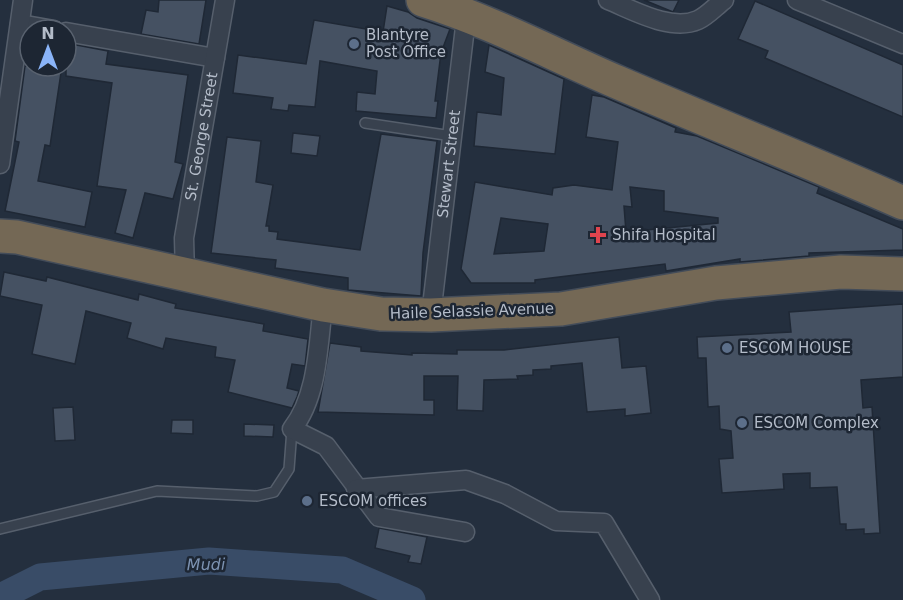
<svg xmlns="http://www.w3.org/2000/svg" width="903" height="600" font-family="'DejaVu Sans',sans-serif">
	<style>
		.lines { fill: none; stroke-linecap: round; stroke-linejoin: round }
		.river { stroke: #394c67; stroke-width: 27 }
		.building { fill: #455162; stroke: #1f2835; stroke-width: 1.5; fill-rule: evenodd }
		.lane-casing { stroke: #565f6c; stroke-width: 12 }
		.street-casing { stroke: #565f6c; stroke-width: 21 }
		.highway-casing { stroke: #434c59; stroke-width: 36 }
		.lane { stroke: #38414e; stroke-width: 9 }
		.street { stroke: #38414e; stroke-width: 18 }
		.highway { stroke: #746855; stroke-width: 33 }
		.service-dot { fill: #5c6f8a; stroke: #1d2633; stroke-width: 2 }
		.health-dot { fill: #e0444e; stroke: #1d2633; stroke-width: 2 }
		.labels { text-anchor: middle; stroke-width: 5; stroke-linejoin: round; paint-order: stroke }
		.poi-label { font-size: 15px; fill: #b4bcc9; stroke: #1d2633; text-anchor: start }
		.street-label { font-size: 15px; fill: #b4bcc9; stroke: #1d2633 }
		.water-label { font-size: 16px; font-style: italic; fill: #7c92b1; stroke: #1d2633 }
	</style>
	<rect width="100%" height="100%" fill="#242f3e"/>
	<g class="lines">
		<path class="river" d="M0,597L40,577L209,561L342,570L412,600"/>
	</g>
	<g class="building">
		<path d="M159,0H206L199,44L141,34L146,10L158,12Z"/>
		<path d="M644,0H679L673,12Z"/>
		<path d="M755,1L903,65V117L765,58L768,51L738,39Z"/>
		<path d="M387,6L408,12L417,18L450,29L441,53L435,101H438L436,118L356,111L357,92L375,94L377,71L320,61L315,107L289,105L288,111L271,109L273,98L233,93L238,55L306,64L314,20L383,32Z"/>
		<path d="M66,43L108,51L106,64L188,75L175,162L183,164L173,199L145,193L133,238L115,233L126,190L97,186L112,83L66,76Z"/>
		<path d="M489,45L564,79L555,154L474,146L477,112L501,115L504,78L485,72Z"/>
		<path d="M25,66H62L50,146L45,145L38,181L92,192L85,227L5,211L19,142L15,141Z"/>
		<path d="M592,95L604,97L676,128L675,132L697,136L819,187L817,193L903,229V250L809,253V256L740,262V259L666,271L665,264L535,280V283H471L461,269L475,182L552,195L553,188L574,185L612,190L618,142L586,137ZM630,187L664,191V211L718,218V223L626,232L624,206L632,207ZM501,218L548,224L544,251L494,254Z"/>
		<path d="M293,133L320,136L317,156L291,153Z"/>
		<path d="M381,134L437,141L423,253L421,296L348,290V278L275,268L276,260L211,253L227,137L261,141L256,182L273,185L266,226H269V231L278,232L277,239L360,250Z"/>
		<path d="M4,272L46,281L47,277L138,300L139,294L176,304L175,308L264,324L263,331L308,339L305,366L292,364L287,388L299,391L297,397L292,408L228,392L235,360L215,357L216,347L166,338L163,349L127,338L131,323L86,311L75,364L32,354L42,305L0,296Z"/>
		<path d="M903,304V377L861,380L863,408L872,407L880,533L864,534V529L846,530V524H840L837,487L810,488V473L783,474L784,489L722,493L719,459L733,458L731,431L720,429L719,406L708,407L706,358H698L697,337L791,332L789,312Z"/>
		<path d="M619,337L622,368L646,366L651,413L625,416V409L587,412L582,363L551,366V369L533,370V375L517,376L518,379L484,380L483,411L457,410L458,376H424V400H434V415L318,412L330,343L361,347V351L412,355V353L457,354V350H504Z"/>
		<path d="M73,407L75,440L55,441L53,408Z"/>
		<path d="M172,420H193V434L171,433Z"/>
		<path d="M244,424L274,425L273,437L244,436Z"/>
		<path d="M379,528L427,537L421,564L408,562L410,556L375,548Z"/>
	</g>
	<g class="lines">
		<g class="lane-casing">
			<g id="lane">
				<path d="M365,123L452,136"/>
				<path d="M0,529L157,491L257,496L274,492L289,469L292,429"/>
			</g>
		</g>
		<g class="street-casing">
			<g id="street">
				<path d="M608,0C633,10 671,32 698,20C707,16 716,6 724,0"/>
				<path d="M797,0L903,44"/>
				<path d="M20,24L54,30"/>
				<path d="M66,32L215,58"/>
				<path d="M0,164L23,0"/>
				<path id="s1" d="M185,275L184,238L225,0"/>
				<path d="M323,305C318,346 318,396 292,429L326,446L379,517L465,532"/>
				<path id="s2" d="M431,315L467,10"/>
				<path d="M356,489L466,480L505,494L556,521L604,523L650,600"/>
			</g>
		</g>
		<g class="highway-casing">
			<g id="highway">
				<path d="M423,0C490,21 552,54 617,82C712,123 808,161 903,203"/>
				<path d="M0,236L17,237L323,305L381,314L431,315L561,309L716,283L841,272L903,274"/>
			</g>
		</g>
		<use href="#lane" class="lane"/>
		<use href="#street" class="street"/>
		<use href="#highway" class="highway"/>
	</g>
	<g class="service-dot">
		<circle cx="354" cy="44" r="6"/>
		<circle cx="727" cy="348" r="6"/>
		<circle cx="742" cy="423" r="6"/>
		<circle cx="307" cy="501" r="6"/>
	</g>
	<path class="health-dot" d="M595 226h6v6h6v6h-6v6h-6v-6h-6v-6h6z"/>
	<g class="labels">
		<g class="poi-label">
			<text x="366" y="40">Blantyre<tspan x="366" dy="17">Post Office</tspan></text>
			<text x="612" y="240">Shifa Hospital</text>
			<text x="739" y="353">ESCOM HOUSE</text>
			<text x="754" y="428">ESCOM Complex</text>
			<text x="319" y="506">ESCOM offices</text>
		</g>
		<g class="street-label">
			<text dy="5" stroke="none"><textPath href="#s1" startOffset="140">St. George Street</textPath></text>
			<text dy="5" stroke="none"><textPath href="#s2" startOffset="152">Stewart Street</textPath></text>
			<text transform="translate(472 311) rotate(-2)" y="5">Haile Selassie Avenue</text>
		</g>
		<g class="water-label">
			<text transform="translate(206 564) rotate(-1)" y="6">Mudi</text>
		</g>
	</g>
	<g transform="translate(48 48)"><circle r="28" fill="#1d2633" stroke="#59626f" stroke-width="1.5"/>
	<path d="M0-4.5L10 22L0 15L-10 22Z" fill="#8ab4f8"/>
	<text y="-9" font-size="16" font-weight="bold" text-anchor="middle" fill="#b4bcc9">N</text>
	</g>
</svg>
